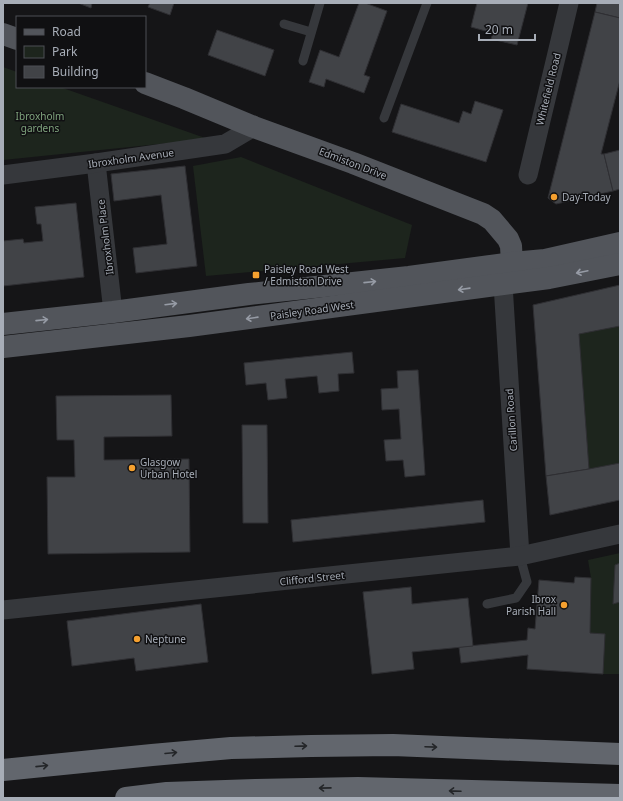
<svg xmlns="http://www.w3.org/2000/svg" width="623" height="801" font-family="'Noto Sans',sans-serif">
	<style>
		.green { fill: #1d251d }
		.building { fill: #414347; stroke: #2f2f33 }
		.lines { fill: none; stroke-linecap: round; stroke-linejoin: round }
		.service { stroke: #36383c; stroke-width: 9 }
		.minor { stroke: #36383c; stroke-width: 19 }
		.primary { stroke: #52555b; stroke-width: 22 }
		.motorway { stroke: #62666d; stroke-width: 22 }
		.oneway { stroke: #969ba5 }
		.oneway2 { stroke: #242629 }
		.poi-dot { fill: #f5a02f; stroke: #101012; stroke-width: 1.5 }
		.labels { text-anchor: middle; stroke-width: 3; stroke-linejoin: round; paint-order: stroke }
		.street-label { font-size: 10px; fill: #a7adb7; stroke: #101012 }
		.park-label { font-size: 10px; fill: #7fa37d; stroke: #101012 }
		.poi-label { font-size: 10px; fill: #a7adb7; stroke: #101012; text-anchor: start }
	</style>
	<rect width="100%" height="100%" fill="#151517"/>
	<g class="green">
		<path d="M3,67L17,72V87H60L208,139L3,160Z"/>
		<path d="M241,157L412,225L405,258L206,276L193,166Z"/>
		<path d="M620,326V463L589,469L579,334Z"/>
		<path d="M620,553V674H603L605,635L590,633L591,578L588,560Z"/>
	</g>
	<g class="building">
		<path d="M78,3H92L91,8Z"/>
		<path d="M150,3H174L170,15L148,7Z"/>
		<path d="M359,3H365L387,11L364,75L370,77L364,93L326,79L324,87L309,82L320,50L339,57Z"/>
		<path d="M477,3H528L517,45L491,39L493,33L471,27Z"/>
		<path d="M597,3H620V18L595,12Z"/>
		<path d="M595,12L620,18V80L601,154H604L613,191L556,204L548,198Z"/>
		<path d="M217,30L274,50L265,76L208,55Z"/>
		<path d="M475,101L503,110L486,162L392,132L401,104L459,123L463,111L471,114Z"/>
		<path d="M620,150V189L613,191L604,154Z"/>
		<path d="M185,166L197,266L136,273L133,248L167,244L161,195L114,201L111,174Z"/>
		<path d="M76,203L84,277L3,286V241L23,239L24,243L43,241L41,224H37L35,207Z"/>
		<path d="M620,285V326L579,334L589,469L546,476L533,305Z"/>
		<path d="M352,352L354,373L338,374L339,391L319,393L317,376L285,379L287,398L268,400L266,383L246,385L244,363Z"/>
		<path d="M418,370L425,475L405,477L403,460L386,461L384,440L401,439L399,409L382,410L381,389L398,388L397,371Z"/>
		<path d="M171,395L172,436L104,437V460L189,459L190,552L48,554L47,477H75L74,440H57L56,396Z"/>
		<path d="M242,425H267L268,523H243Z"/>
		<path d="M620,463V500L550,515L546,476L589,469Z"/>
		<path d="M483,500L485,522L293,542L291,520Z"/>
		<path d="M620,563V602L613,604L615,565Z"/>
		<path d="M575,577L591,578L590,633L605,634L603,674L527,669L528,655L461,663L459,647L527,640L528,628L535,629L539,580L574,583Z"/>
		<path d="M411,587L412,604L468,598L473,646L412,652L414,669L372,674L363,592Z"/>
		<path d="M201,604L208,662L136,671L134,658L72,666L67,621Z"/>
	</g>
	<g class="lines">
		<g class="service">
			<path d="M284,24L311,32"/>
			<path d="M303,61L320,3"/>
			<path d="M384,118L427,3"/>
			<path d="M487,604L516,598L527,582L520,556"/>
		</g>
		<g class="minor">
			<path d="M96,163L113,312"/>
			<path d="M3,175L96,163L225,144L254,127"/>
			<path d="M528,175L569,3"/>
			<path d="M503,284L520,556"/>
			<path d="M3,610L520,556L620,534"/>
		</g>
		<g class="primary">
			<path d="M3,34L17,39"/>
			<path d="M145,83L184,98L254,127L353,163L483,214L492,220L508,239L511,246L512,263L507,276"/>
			<path d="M3,324L113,312L249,294L409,277L512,263L545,260L620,243"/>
			<path d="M3,347L189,326L549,278L620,264"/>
		</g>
		<g class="motorway">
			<path d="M3,770L152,755L231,748L311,746L393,745L620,754"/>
			<path d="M126,798L167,793L255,790L358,788L620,795"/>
		</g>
	</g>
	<defs><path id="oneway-shaft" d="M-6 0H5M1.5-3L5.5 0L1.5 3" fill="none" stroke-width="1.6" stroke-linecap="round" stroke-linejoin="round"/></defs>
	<g class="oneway">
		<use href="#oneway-shaft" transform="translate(582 272) rotate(168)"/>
		<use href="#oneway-shaft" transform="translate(370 282) rotate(-6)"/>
		<use href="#oneway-shaft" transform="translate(464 289) rotate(172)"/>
		<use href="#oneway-shaft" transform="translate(171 304) rotate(-7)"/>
		<use href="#oneway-shaft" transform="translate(252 318) rotate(172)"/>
		<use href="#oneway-shaft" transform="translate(42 320) rotate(-6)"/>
	</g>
	<g class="oneway2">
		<use href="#oneway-shaft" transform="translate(301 746) rotate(-2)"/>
		<use href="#oneway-shaft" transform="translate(431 747) rotate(2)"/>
		<use href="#oneway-shaft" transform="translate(171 753) rotate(-5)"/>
		<use href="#oneway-shaft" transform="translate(42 766) rotate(-6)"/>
		<use href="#oneway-shaft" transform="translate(325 788) rotate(179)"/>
		<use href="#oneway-shaft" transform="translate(455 791) rotate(-178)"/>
	</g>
	<g class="poi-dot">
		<circle cx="554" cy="197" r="4"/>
		<rect x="252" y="271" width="8" height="8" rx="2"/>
		<circle cx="132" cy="468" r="4"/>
		<circle cx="564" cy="605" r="4"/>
		<circle cx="137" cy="639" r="4"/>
	</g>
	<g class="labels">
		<g class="street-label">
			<text transform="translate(548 89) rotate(-76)" y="4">Whitefield Road</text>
			<text transform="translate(131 158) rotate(-8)" y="4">Ibroxholm Avenue</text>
			<text transform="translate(353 163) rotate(21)" y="4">Edmiston Drive</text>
			<text transform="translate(105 237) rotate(-97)" y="4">Ibroxholm Place</text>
			<text transform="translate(312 310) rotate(-8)" y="4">Paisley Road West</text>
			<text transform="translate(511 420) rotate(-94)" y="4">Carillon Road</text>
			<text transform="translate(312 578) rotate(-6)" y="4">Clifford Street</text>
		</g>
		<g class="park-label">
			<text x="40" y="120">Ibroxholm<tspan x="40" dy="12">gardens</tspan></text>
		</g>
		<g class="poi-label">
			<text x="562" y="201">Day-Today</text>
			<text x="264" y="273">Paisley Road West<tspan x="264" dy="12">/ Edmiston Drive</tspan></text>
			<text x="140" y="466">Glasgow<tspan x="140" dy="12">Urban Hotel</tspan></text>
			<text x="556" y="603" text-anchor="end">Ibrox<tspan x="556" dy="12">Parish Hall</tspan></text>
			<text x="145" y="643">Neptune</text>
		</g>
	</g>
	<rect width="623" height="801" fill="none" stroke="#a7adb7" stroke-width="8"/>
	<rect x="16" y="16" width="130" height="72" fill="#101012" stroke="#4c4f54"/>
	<rect x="24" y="29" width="20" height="6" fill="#52555b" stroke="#4c4f54"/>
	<text x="52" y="36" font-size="12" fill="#a7adb7">Road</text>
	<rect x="24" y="46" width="20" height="12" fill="#1d251d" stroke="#4c4f54"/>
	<text x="52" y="56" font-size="12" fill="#a7adb7">Park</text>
	<rect x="24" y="66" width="20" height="12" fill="#414347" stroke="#4c4f54"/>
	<text x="52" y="76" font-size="12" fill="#a7adb7">Building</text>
	<path d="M479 34v6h56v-6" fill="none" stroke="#a7adb7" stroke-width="2"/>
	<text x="485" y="34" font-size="12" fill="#a7adb7" stroke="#101012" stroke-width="3" paint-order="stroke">20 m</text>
</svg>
